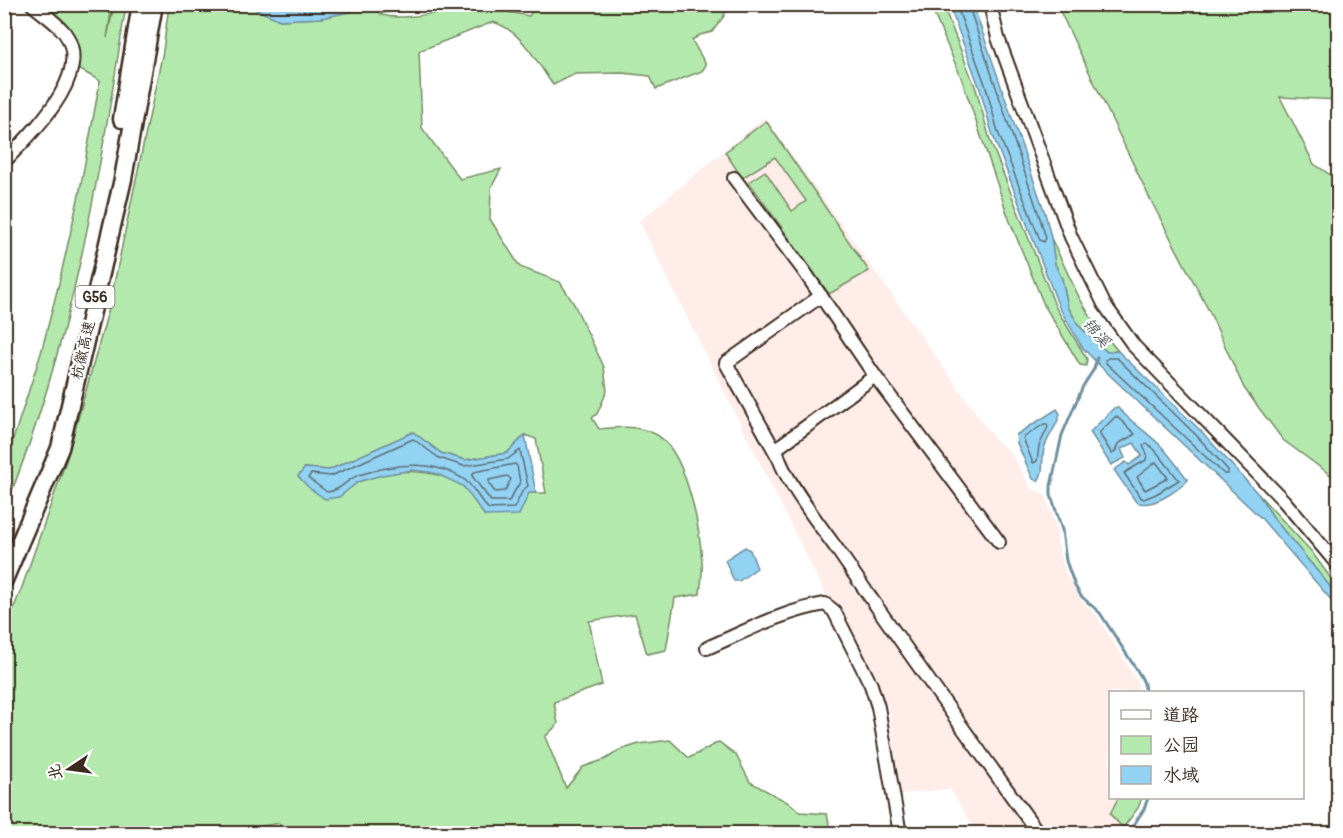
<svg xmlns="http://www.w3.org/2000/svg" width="1343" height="838" font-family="Pangolin,'LXGW WenKai TC',sans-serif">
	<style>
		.built { fill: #ffedea }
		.green { fill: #b3e9ac; stroke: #778a65; stroke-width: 1.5; fill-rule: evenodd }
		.water { fill: #92d2f3; stroke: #6f8f9e; stroke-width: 1.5 }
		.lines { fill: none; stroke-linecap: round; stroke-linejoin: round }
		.shore { stroke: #5e6d73; stroke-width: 1.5 }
		.stream { stroke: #6f8f9e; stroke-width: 3 }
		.minor-casing { stroke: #3b2a1e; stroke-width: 16 }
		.highway-casing { stroke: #3b2a1e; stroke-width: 21 }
		.minor { stroke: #fff; stroke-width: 12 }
		.highway { stroke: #fff; stroke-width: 16 }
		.labels { text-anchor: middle; stroke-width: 4.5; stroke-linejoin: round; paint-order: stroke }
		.shield { fill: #fff; stroke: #766a62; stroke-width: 1.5 }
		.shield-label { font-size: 14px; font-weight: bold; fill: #3b2a1e }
		.street-label { font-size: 15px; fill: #3b2a1e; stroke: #fff }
		.water-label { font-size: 16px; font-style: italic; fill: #555c5e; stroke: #fff }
	</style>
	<rect width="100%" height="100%" fill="#fff"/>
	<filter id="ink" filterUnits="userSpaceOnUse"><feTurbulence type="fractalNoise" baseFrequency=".0167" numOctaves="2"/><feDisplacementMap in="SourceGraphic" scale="12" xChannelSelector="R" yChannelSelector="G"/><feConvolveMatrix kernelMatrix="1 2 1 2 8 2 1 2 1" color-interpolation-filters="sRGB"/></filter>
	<g filter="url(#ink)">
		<path class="built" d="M765,117L996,441L1010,451L1031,488L1045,495L1055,523L1060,556L1067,575L1080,599L1097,616L1138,683L1139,692H1110V798H1118L1110,813L1123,828L1120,833H977L950,789L901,794L889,709L839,610L828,599L639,221Z"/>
		<g class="green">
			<path d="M214,4L253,8L280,20L321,18L383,4L520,5C503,9 486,5 468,6C439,7 411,9 382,13L381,15C407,21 437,11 464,10C486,9 508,11 529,16L533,10L544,4L727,5L724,16L712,32L700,35L692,40L706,65L702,71L656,89L650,76L622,73L575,74L553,85C537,62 521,30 493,22L419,51L422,128L460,179L501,169L491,188L490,219L520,267L560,282L574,304L604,367L607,391L597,414L592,418L599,429C618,427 635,425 653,433C686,446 700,529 702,562C703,572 701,583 700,594L675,598L666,650L647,654L635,614L589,621L602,685L554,702L558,724L545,737L566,788L583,767L606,759L620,750L639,744L670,740L689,758L719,742L736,755L750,782L791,804L800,812L827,814L831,833L283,834L279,823L257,827L255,834H5V629L21,590L67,458L109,308L163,51L169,5ZM413,432L441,453L465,460L507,453L525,435L536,439L546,493H529L485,516C478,507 471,492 462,486C437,468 385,467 358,482C351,485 345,492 339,497L305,468L329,470Z"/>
			<path d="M41,5H112L107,38L114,5H126C100,175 71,348 5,508V464L41,353L59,283L79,195L100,81L77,68C77,61 78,51 77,44C72,27 54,15 41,5Z"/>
			<path d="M930,5H943L976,89L990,140L1056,308L1087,359L1086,366L1080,365L1044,305L1009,219L961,77Z"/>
			<path d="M1057,5H1338V100L1280,97L1314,164L1338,180V483L1336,479L1283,440L1244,388L1210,313L1150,199Z"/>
			<path d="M766,121L869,271L829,294L749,182L765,171L792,211L806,201L775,157L742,178L725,152Z"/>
			<path d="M1051,238L1080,299L1093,321L1118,351L1107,352L1079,326L1068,307L1062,279L1055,264Z"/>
			<path d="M1259,495L1311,551L1338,588V596L1275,520Z"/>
			<path d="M1118,798H1142L1138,808L1123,828L1110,814Z"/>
		</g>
		<g class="water">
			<path d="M277,5C295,12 312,5 329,4C347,4 365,4 383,5L321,18L280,20L253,8L214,5Z"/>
			<path d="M949,5H973L1045,213L1051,237L1055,264L1062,279L1068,307L1079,326L1107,352L1118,351L1201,431L1259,495L1275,520L1338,596V608L1261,518L1100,366L1082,347L1059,307L992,133L980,89Z"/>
			<path d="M1117,407C1131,422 1147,432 1161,446C1171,457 1180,469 1188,480C1177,491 1152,509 1136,502L1114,470L1126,462L1129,465L1142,456L1134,443L1121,449L1125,458L1111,465L1090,432L1114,408Z"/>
			<path d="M1057,409L1060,414C1057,427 1047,437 1044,449C1041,461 1045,471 1038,481L1033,479L1017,443L1016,435Z"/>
			<path d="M413,432L441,453L465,460L507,453L525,435L536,493H529L519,515L485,516L463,486L435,473L413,470L382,475L358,482L339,497L325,499L308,487L298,476L305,468L329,470Z"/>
			<path d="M745,547L750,550L757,568L739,581H734L725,560Z"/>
		</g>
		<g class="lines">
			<g class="shore">
				<path d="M956,4L986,87L998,132L1040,240L1044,242L1046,238L1039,215L968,4"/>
				<path d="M1108,358H1117L1196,435L1228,470V474H1224L1106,363L1105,360Z"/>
				<path d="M1116,416L1135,434L1118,444L1115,452L1112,454L1099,433Z"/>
				<path d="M1044,424H1047L1048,427L1039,446L1037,461L1033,463L1023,438Z"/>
				<path d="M413,439L439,458L464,466L508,459L520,450L528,486L523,490L514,508L489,509C480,502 475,488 466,481C434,458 393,464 359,475C346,479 343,490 327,492L308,478L311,474L331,476Z"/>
				<path d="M1147,443L1155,450L1179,480L1156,494L1144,499L1140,497L1124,473L1146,460L1147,454L1143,446Z"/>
				<path d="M1156,462L1168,478L1145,490L1137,477Z"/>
				<path d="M515,464L517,466L520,482L509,501H491L472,476L474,472Z"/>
				<path d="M507,476L511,479L505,491L495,492L489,484V480Z"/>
			</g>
			<g class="stream">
				<path d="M1097,358L1094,369L1083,386L1062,435L1051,486V495L1062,530L1066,561L1075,586L1081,596L1100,613L1140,675L1144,683L1145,692"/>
				<path d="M1128,834L1144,809L1148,798"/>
			</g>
			<g class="minor-casing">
				<g id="minor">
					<path d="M990,4L998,38L1071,237L1104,304L1134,346L1284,501L1338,565"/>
					<path d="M4,162C30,134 96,74 64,32C56,22 42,13 32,4"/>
					<path d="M734,178L804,271L875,376L999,542"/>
					<path d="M875,376L777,448C776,470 825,532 839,552C904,647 971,740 1039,834"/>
					<path d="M777,455L726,363L821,296"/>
					<path d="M707,648C746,631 784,611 825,604L834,611L871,685L878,707L900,834"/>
				</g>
			</g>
			<g class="highway-casing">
				<g id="highway">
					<path d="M122,119L141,4"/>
					<path d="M4,580L60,448L123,179L154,4"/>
				</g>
			</g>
			<use href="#minor" class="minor"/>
			<use href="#highway" class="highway"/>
		</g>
	</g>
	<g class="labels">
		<rect class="shield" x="75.5" y="286" width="39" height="22" rx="4.5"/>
		<g class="shield-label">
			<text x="95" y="302">G56</text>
		</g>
		<g class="street-label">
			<text transform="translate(83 350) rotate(-77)" y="5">杭徽高速</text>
		</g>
		<g class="water-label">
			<text transform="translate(1097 332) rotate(49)" y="6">锦溪</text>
		</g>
	</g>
	<rect width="1343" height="838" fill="none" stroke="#fff" stroke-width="24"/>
	<rect x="12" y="12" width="1319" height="814" fill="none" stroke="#3b2a1e" stroke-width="2" filter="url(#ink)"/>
	<rect x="1109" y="691" width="195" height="108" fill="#ffffff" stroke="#b1aaa5" stroke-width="1.5"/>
	<rect x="1121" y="710" width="30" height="9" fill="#ffffff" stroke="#b1aaa5" stroke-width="1.5"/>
	<text x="1163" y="721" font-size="18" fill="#3b2a1e">道路</text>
	<rect x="1121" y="736" width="30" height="18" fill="#b3e9ac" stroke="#b1aaa5" stroke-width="1.5"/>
	<text x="1163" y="751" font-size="18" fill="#3b2a1e">公园</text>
	<rect x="1121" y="766" width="30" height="18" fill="#92d2f3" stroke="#b1aaa5" stroke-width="1.5"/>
	<text x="1163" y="781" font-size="18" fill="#3b2a1e">水域</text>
	<g transform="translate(69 769) rotate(257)" stroke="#ffffff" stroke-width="4.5" paint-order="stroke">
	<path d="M0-4.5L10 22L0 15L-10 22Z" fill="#3b2a1e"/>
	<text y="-9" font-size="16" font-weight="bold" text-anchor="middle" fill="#3b2a1e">北</text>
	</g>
</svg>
